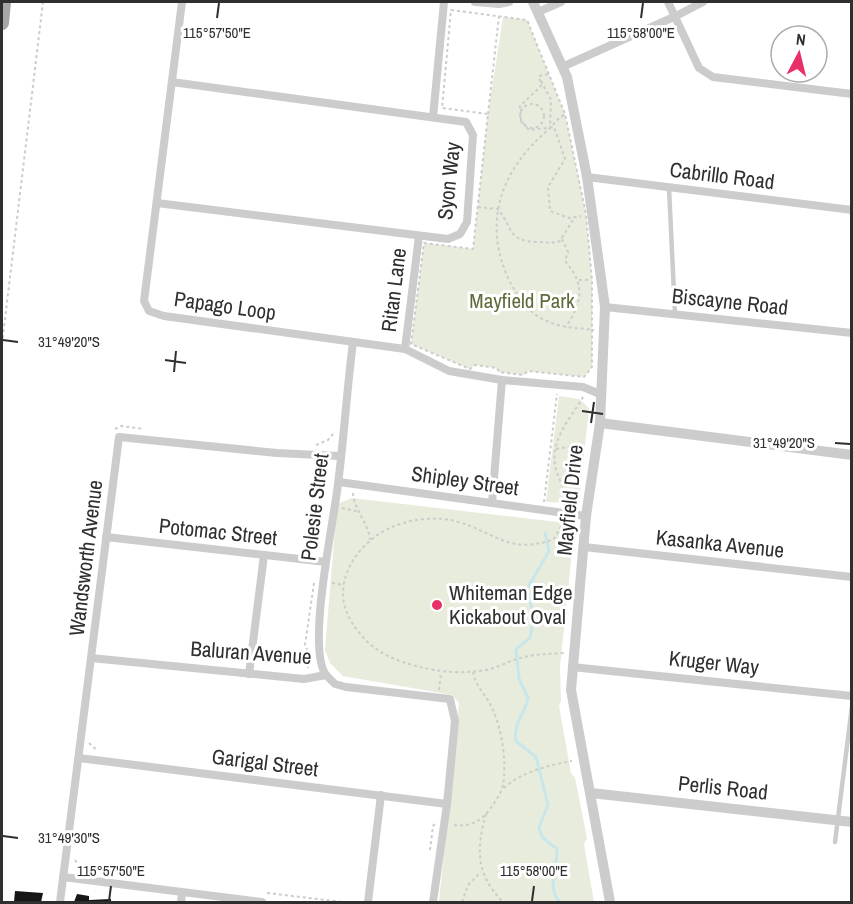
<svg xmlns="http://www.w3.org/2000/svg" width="853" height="904" font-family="'Archivo Narrow',sans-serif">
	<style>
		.green { fill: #e8ecdc }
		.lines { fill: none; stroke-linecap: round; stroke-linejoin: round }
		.stream { stroke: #c8e7ec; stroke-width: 3 }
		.building { fill: #161616 }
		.path { stroke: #ccc; stroke-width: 2; stroke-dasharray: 3 3; stroke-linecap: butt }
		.service { stroke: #ccc; stroke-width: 4.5 }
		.minor { stroke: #ccc; stroke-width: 8 }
		.tertiary { stroke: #ccc; stroke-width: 10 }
		.primary { stroke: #a7a7a7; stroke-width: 14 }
		.ticks { fill: none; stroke: #2f2f2f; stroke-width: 2 }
		.poi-dot { fill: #e82f67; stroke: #fff; stroke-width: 2 }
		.labels { text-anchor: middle; stroke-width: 6; stroke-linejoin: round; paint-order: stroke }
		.street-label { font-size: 21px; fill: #2f2f2f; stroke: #fff }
		.park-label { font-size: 21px; fill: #5d6b3b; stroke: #fff }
		.poi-label { font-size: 21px; fill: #2f2f2f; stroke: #fff; text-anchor: start }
		.ticks-label { font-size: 15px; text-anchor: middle; fill: #2f2f2f; stroke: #fff; stroke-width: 6; stroke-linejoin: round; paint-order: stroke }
	</style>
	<rect width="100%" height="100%" fill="#fff"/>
	<g class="green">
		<path d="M503,17L527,20L565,114L586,214L592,280V367L584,377L528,371L523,375L499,372L496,368L475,365L470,369L411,344L424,243L473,249L488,114Z"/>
		<path d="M559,396L579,399L589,408L580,494L567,503L546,502Z"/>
		<path d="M352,498L566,523L574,533L560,666L561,701L559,706L571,773L575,778L587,838L584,844L594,902H439L459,703L452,695L343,676L330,663L325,650L337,504Z"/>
	</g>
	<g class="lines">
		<path class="stream" d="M545,533L549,551L527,589L534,617L530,638L516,649L519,679L528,698C525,715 513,722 516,741L536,757L548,805L539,827L542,837L557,849C558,866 546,890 560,902"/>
	</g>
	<g class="building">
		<path d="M15,891L43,893L41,902H14Z"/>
		<path d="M77,894L89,896V900L111,899V902H74Z"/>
	</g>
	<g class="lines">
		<g class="path">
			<path d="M451,10L527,20L565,114L586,214L592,280V367L584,377L528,371L523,375L499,372L497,368L475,365L470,369L411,344L424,243L473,249L488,114L442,108Z"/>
			<path d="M548,74L539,76L541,86L520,106L521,120L529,130L554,127L565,159L548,187L550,211L569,218L581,216"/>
			<path d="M541,81L551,100L550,127"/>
			<circle cx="532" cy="116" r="12"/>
			<path d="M488,114L499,16"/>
			<path d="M564,115C556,119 554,125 548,130C501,170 482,222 509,280C518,298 530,315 549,322C563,328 579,328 594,330"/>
			<path d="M478,207L498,209C513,228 507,241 537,242C546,242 551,244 560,241L574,218"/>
			<path d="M562,239L568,252L565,261C586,285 582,302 566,327"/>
			<path d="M579,280H591"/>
			<path d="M2,344L43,2"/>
			<path d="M115,429L121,426L144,429"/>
			<path d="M316,445L328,440L333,434"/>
			<path d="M556,449L585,444"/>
			<path d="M353,493C354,510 368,522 370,540"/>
			<path d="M544,502L557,394"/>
			<path d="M569,504C566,491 557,477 555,465C551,438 571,418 583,397"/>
			<path d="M342,508L360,512"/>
			<path d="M564,521L554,539C508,556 494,531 455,521C435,516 411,519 392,527C369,537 349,558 344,583C340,604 349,622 363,637C375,651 392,659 409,664C436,672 462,675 490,669C497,667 504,664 511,661C529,654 546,654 565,653"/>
			<path d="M332,583L344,585"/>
			<path d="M308,668L310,656L305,645L314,583"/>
			<path d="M439,690L441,672"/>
			<path d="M89,743L98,751"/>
			<path d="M504,788C521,772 549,765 572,761"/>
			<path d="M486,814C476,849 476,875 503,902"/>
			<path d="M454,825C469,827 481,822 490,809C495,802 501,794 503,785C507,763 502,728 492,708C486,695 476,687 473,672"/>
			<path d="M430,850L433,826L435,824"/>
			<path d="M75,860L82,870"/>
			<path d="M267,893L343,902"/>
			<path d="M462,902L468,885L481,872"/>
		</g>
		<g class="service">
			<path d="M669,188L675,314"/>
			<path d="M835,842L852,706"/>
		</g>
		<g class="minor">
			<path d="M182,2L144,301L149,311L164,316L405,349L449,371L502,380L583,387L600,394"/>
			<path d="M475,2L499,4L509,2"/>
			<path d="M668,2L699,68L713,77L852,94"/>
			<path d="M538,12L561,2"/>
			<path d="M562,67L676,16L703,2"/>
			<path d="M433,117L444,2"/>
			<path d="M587,177L852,210"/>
			<path d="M157,203L448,239L460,234L467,222L473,135L466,122L172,82"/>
			<path d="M605,307L852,333"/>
			<path d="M405,349L419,236"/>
			<path d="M339,482L586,516"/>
			<path d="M492,503L502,380"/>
			<path d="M106,537L326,562"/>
			<path d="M584,547L852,577"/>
			<path d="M91,658L304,679L326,675L335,684L346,687L450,699L455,721L447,804L433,902"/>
			<path d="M572,667L852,696"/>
			<path d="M249,674L264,555"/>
			<path d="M326,675C306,648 334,521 338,484C344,437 347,389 353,342"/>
			<path d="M79,758L447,804"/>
			<path d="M63,877L262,902"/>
			<path d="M60,902L119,437L277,453L340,456"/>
			<path d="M181,902L182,893"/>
			<path d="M368,902L381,795"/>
		</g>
		<g class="tertiary">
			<path d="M533,2L567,77L587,177L605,307L600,423L586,516L571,690L610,902"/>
			<path d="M600,423L852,455"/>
			<path d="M591,793L852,822"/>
		</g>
		<path class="primary" d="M2,23L4,2"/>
	</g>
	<path class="ticks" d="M217,18L219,3M641,18L643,3M3,340L18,342M165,360L186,363M174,372L176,351M582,411L603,414M591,423L594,402M835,443L850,444M3,836L18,838M109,901L111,886M532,901L534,886"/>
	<circle class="poi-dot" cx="437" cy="605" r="6"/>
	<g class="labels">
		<g class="street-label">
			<text transform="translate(722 176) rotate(7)" y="7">Cabrillo Road</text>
			<text transform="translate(449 181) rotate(-84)" y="7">Syon Way</text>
			<text transform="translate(394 290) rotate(-83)" y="7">Ritan Lane</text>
			<text transform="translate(730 302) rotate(6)" y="7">Biscayne Road</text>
			<text transform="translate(225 306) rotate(8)" y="7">Papago Loop</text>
			<text transform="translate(465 481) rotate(8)" y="7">Shipley Street</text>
			<text transform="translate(570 500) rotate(-84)" y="7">Mayfield Drive</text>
			<text transform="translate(315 507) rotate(-83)" y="7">Polesie Street</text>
			<text transform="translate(218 532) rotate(6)" y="7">Potomac Street</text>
			<text transform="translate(720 544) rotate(6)" y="7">Kasanka Avenue</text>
			<text transform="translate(86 558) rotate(-83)" y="7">Wandsworth Avenue</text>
			<text transform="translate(251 653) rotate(4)" y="7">Baluran Avenue</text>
			<text transform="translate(714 663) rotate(6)" y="7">Kruger Way</text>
			<text transform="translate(265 763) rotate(7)" y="7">Garigal Street</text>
			<text transform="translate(723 788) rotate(6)" y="7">Perlis Road</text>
		</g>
		<g class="park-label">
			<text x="522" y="308">Mayfield Park</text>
		</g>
		<g class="poi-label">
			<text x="449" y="600">Whiteman Edge<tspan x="449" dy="24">Kickabout Oval</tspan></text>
		</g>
	</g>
	<g class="ticks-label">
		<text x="217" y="38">115°57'50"E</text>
		<text x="641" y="38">115°58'00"E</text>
		<text x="69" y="347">31°49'20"S</text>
		<text x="784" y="448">31°49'20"S</text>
		<text x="69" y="843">31°49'30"S</text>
		<text x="111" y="876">115°57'50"E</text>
		<text x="534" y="876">115°58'00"E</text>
	</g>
	<rect width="853" height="904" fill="none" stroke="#2f2f2f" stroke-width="6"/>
	<g transform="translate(799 54) rotate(7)"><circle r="28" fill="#ffffff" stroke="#acacac" stroke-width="1.5"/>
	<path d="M0-4.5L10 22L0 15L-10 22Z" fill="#e82f67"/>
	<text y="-9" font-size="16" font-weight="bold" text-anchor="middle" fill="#2f2f2f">N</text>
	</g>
</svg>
